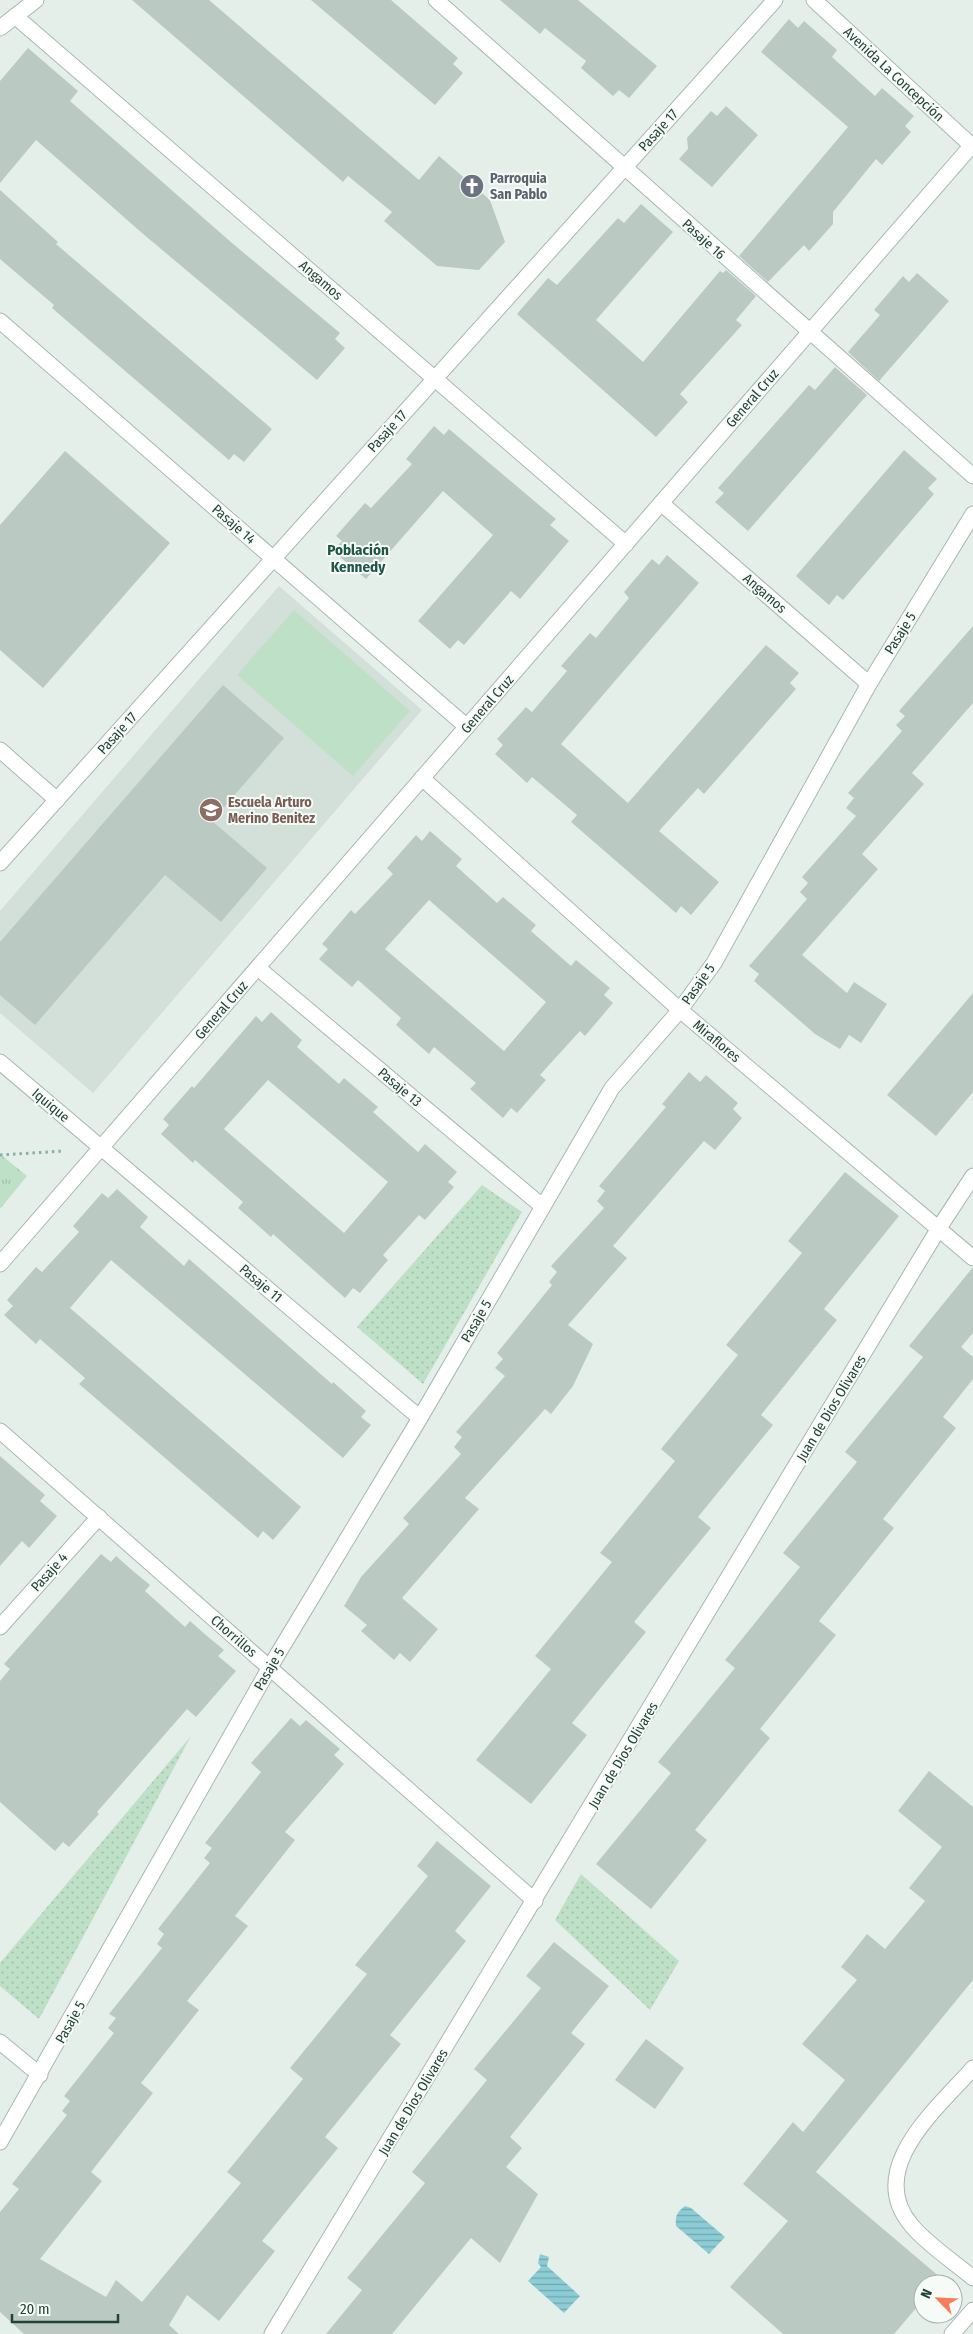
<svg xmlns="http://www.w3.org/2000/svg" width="973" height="2334" font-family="'Fira Sans Condensed',sans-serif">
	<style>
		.built { fill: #d3dfd9 }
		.grass { fill: url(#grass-dots) }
		.park { fill: url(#park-tufts) }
		.garden { fill: #bde0c6 }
		.water { fill: url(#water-rules) }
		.building { fill: #bacac3; fill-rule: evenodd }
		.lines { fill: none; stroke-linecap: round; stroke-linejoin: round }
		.minor-casing { stroke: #a7b8b1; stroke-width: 17 }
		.path { stroke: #84b3a3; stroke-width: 3; stroke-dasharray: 2.5 4; stroke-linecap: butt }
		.minor { stroke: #fff; stroke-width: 15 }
		.labels { text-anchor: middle; stroke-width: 4; stroke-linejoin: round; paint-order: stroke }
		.street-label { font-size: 14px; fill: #234239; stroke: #f6fbf8 }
		.worship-label { font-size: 14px; font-weight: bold; fill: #5b616d; stroke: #f6fbf8; text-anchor: start }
		.education-label { font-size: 14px; font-weight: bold; fill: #785e54; stroke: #f6fbf8; text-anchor: start }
		.neighbourhood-label { font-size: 15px; font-weight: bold; fill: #1e5546; stroke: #f6fbf8 }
	</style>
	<defs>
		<pattern id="grass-dots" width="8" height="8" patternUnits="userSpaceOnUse" patternTransform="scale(1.25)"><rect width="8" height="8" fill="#bde0c6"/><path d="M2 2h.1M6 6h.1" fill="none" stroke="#a2c1ab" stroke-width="1.8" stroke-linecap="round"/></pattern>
		<pattern id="park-tufts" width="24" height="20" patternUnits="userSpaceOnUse" patternTransform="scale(1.25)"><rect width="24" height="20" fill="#bde0c6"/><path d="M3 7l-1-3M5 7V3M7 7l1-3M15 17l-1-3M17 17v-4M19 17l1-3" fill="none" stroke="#a2c1ab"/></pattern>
		<pattern id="water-rules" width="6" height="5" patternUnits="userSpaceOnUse" patternTransform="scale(1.25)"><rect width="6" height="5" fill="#8cccd5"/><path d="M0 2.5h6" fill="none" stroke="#72a7ae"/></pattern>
	</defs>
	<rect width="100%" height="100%" fill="#e5efea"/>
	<path class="built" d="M279,586L422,710L93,1093L0,1013V911Z"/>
	<g class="grass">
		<path d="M482,1185L522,1212L423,1384L357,1327Z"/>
		<path d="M191,1736L39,2019L0,1986V1963Z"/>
		<path d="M581,1874L679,1961L650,2010L555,1920Z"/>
	</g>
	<path class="park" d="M0,1154L27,1176L0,1209Z"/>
	<path class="garden" d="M294,610L410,711L353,776L237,675Z"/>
	<g class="water">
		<path d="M685,2206L691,2208L725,2237L709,2254L676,2226C675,2216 677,2212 685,2206Z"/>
		<path d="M540,2254L549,2257L547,2266L580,2296L564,2313L528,2281L541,2267L538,2263Z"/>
	</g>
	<g class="building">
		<path d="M132,0H209L419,180L439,156L490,200L505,242L479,270L437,266L384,221L392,212L348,176L343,182Z"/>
		<path d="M311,0H391L458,58L453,64L463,73L435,105Z"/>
		<path d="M500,0H578L657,66L629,98L619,90L613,96L581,68L586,61L545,28L540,34Z"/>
		<path d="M789,19L798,28L804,21L837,50L832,57L875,96L882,88L914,116L905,126L911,132L882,165L876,159L833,212V224L809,251L804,245L768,282L739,256L848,127L761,52Z"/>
		<path d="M28,48L78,91L70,101L232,243L340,333L335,339L345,348L317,380L142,233L36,140L0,183V81Z"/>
		<path d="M726,106L758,135L712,187L679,159L688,149L687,138L711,111L717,116Z"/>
		<path d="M0,190L58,242L56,244L272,429L244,462L234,454L229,460L96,346L52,308L54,305L0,259Z"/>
		<path d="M641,204L673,232L596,320L643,362L720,271L723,273L726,270L756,296L736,320L742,325L680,394L688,402L656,437L517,314L548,278L557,285L618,218L624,223Z"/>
		<path d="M917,273L949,301L879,381L848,352L880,315L874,310L903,276L909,282Z"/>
		<path d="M835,367L867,395L748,531L715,502L724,493L718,488L809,385L815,390Z"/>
		<path d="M434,426L444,435L449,429L539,505L556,519L550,525L569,541L520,599L511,591L464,645L458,640L450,649L418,621L493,535L443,491L366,579L333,551L342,541L336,536L365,503L371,508L412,464L406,459Z"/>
		<path d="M904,450L937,479L928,488L934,494L843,600L837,595L829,605L796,576Z"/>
		<path d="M65,451L170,543L43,688L0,650V525Z"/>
		<path d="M667,555L699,583L561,744L628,803L766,645L799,673L790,683L796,689L704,794L698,788L659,831L719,882L691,915L681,906L676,913L571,822L577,815L532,777L527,783L495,754L503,745L497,739L526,707L532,712L567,671L561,666L590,633L596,638L629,598L624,592L652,559L659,565Z"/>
		<path d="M973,626V703L912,773L924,784L862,854L878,869L802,955L847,993L854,982L887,1004L861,1043L849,1035L840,1049L815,1034L754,981L759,974L749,966L807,899L800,892L808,883L802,877L856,816L846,808L854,798L848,793L902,731L896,725L905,716L899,711Z"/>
		<path d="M223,685L284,738L212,821L267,868L221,922L165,875L35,1025L0,995V942Z"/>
		<path d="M430,831L462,859L456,866L497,903L503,897L536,925L531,931L571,966L576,960L610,988L604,995L613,1003L585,1036L580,1031L540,1075L546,1080L517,1113L511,1108L503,1118L470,1089L476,1083L434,1047L429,1054L396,1025L401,1018L358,980L352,987L319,959L328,949L322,944L351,910L355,914L393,874L387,868L416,835L422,841ZM429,900L546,1002L504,1051L385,949Z"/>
		<path d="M973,993V1092L936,1136L887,1095Z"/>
		<path d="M271,1012L302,1040L297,1047L339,1084L344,1078L378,1107L373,1112L418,1152L425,1144L457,1172L448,1182L454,1187L425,1220L419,1215L383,1255L388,1260L360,1293L353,1288L345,1298L273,1234L271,1237L238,1208L243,1202L195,1160L193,1163L161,1134L169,1125L163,1119L192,1086L194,1088L256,1016L262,1022ZM268,1080L388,1182L344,1233L224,1129Z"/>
		<path d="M689,1072L700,1082L706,1075L738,1103L733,1109L742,1118L715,1150L704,1141L613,1246L627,1258L568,1325L593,1344L573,1386L551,1414L545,1409L465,1498L479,1509L402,1598L438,1629L410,1662L400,1653L394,1660L361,1631L367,1625L344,1606L361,1577L409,1524L403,1518L461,1454L454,1447L462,1437L456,1432L505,1376L495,1368L503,1359L497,1353L552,1285L549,1282L557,1272L551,1266L604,1208L597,1201L605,1191L599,1186L666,1107L662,1104Z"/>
		<path d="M845,1172L899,1216L824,1309L837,1320L761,1415L773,1425L698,1517L711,1528L634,1622L646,1632L572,1723L587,1735L531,1804L476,1760L551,1669L535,1656L612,1562L600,1553L675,1461L661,1449L738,1355L726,1345L802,1253L788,1241Z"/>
		<path d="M117,1189L148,1217L140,1227L184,1266L189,1259L332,1384L333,1382L366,1411L361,1417L371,1425L343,1458L111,1260L70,1308L301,1507L273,1540L263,1531L258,1538L79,1384L85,1378L40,1339L36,1344L4,1315L13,1306L7,1300L36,1267L42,1272L79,1232L73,1226L87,1210L102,1193L108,1198Z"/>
		<path d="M973,1267V1333L961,1347L973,1357V1379L943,1417L956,1428L883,1519L894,1528L819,1621L836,1635L760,1729L770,1738L695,1830L707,1840L651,1909L596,1864L671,1773L658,1762L735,1668L725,1660L800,1567L783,1553L857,1462L845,1452L923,1357L909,1346Z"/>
		<path d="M0,1456L45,1495L40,1501L57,1516L29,1548L22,1541L0,1566Z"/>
		<path d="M101,1554L111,1562L116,1556L133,1571L150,1585L145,1591L185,1627L190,1621L207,1636L224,1650L218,1656L236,1671L196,1717L187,1709L97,1812L99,1814L69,1847L63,1842L55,1851L0,1802V1681L10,1669L4,1664Z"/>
		<path d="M291,1718L300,1726L306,1720L340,1749L334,1755L344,1764L285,1832L295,1840L235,1916L248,1926L187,2001L199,2010L141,2083L153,2093L91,2172L102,2181L40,2259L106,2297L116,2280L142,2302L241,2183L227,2172L303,2079L290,2068L367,1974L355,1965L428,1876L417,1866L437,1841L491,1886L455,1931L466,1941L390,2035L401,2044L325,2137L338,2148L262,2241L275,2251L219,2321L187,2295L169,2325L179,2334H24L0,2312V2212L19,2189L12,2184L67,2115L62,2111L70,2101L64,2096L114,2033L108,2028L116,2018L109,2014L162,1948L157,1944L164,1934L158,1929L210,1863L204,1858L212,1848L205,1843L261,1772L251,1763Z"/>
		<path d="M929,1771L973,1807V1980L816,2172L941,2278L936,2284H923V2300L894,2334H783L730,2287L788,2221L743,2184L793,2122L803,2132L845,2080L802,2044L857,1980L841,1967L867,1934L885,1949L925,1901L909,1888L942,1847L898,1811Z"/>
		<path d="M554,1942L609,1986L571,2033L585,2044L510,2137L522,2148L506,2167L538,2194L500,2263L471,2238L392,2334H326L362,2290L347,2278L425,2183L412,2172L487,2080L474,2069L541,1988L526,1976Z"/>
		<path d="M646,2039L684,2068L655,2109L615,2080Z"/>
	</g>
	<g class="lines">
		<g class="minor-casing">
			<g id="minor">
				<path d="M436,0L973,476"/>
				<path d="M814,0L973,147"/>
				<path d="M15,16L626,544"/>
				<path d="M0,28L36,0"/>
				<path d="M0,321L467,727"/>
				<path d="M661,503L869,684"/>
				<path d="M0,750L57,800"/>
				<path d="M422,778L680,1010L973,1258"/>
				<path d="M0,863L775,0"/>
				<path d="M258,968L542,1206"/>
				<path d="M0,1062L420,1418"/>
				<path d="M0,1264L973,144"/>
				<path d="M0,1431L535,1901"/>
				<path d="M0,1627L99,1517"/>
				<path d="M0,2042L40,2075"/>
				<path d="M973,2068C938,2108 863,2169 912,2226C928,2245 953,2261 973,2278"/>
				<path d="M0,2142L270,1667L420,1418L612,1088L680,1010L714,963L869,684L973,514"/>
				<path d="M272,2334L939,1228L973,1176"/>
				<path d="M952,2334L973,2310"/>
			</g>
		</g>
		<path class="path" d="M0,1155L64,1151"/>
		<use href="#minor" class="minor"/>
	</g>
	<defs>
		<g id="church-disc" transform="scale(1.25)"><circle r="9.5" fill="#6b7280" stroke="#f6fbf8"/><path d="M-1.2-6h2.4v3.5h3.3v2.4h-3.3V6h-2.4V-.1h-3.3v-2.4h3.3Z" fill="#fff"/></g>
		<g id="school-disc" transform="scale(1.25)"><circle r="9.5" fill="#8d6e63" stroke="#f6fbf8"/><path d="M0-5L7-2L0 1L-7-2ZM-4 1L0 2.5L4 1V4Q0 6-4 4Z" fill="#fff"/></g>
	</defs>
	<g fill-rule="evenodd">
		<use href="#church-disc" x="472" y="186"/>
		<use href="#school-disc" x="211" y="810"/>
	</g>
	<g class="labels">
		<g class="street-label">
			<text transform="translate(894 74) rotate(43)" y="5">Avenida La Concepción</text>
			<text transform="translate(658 130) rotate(-48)" y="5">Pasaje 17</text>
			<text transform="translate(704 239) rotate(42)" y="5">Pasaje 16</text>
			<text transform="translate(321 280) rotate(41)" y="5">Angamos</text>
			<text transform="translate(752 398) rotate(-49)" y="5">General Cruz</text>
			<text transform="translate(387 431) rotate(-48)" y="5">Pasaje 17</text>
			<text transform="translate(234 524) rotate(41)" y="5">Pasaje 14</text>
			<text transform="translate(765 593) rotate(41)" y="5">Angamos</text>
			<text transform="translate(900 633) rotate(-58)" y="5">Pasaje 5</text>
			<text transform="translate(487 704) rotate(-49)" y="5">General Cruz</text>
			<text transform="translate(117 733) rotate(-48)" y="5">Pasaje 17</text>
			<text transform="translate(698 984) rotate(-55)" y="5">Pasaje 5</text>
			<text transform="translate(221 1010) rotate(-49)" y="5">General Cruz</text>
			<text transform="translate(717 1041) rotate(40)" y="5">Miraflores</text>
			<text transform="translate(400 1087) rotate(40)" y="5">Pasaje 13</text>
			<text transform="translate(51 1105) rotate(40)" y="5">Iquique</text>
			<text transform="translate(261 1283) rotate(40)" y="5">Pasaje 11</text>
			<text transform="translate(476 1321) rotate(-60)" y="5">Pasaje 5</text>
			<text transform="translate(831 1408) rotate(-59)" y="5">Juan de Dios Olivares</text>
			<text transform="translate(49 1572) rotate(-48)" y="5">Pasaje 4</text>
			<text transform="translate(234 1636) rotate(41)" y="5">Chorrillos</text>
			<text transform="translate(269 1669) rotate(-60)" y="5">Pasaje 5</text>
			<text transform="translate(623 1755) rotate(-59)" y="5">Juan de Dios Olivares</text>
			<text transform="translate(70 2022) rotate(-61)" y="5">Pasaje 5</text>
			<text transform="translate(413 2102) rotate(-59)" y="5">Juan de Dios Olivares</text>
		</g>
		<g class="worship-label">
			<text x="490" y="183">Parroquia<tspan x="490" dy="16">San Pablo</tspan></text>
		</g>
		<g class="education-label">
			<text x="228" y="807">Escuela Arturo<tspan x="228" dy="16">Merino Benitez</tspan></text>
		</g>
		<g class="neighbourhood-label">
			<text x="358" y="555">Población<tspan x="358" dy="17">Kennedy</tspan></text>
		</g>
	</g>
	<g transform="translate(938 2299) rotate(294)"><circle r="24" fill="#f6fbf8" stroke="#a2b1ac"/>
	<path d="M0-4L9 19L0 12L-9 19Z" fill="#f77d5b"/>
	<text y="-8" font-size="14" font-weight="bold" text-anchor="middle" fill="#234239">N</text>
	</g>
	<path d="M12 2314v8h106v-8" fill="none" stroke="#234239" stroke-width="2.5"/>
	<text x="20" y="2314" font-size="15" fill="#234239" stroke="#f6fbf8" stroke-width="4" paint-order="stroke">20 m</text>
</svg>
